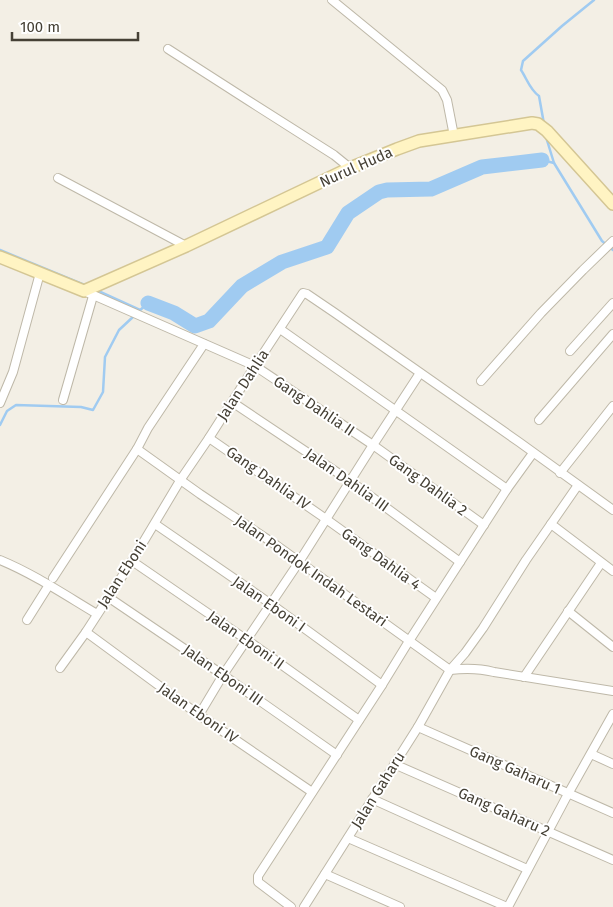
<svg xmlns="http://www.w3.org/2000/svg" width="613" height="907" font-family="'Fira Sans',sans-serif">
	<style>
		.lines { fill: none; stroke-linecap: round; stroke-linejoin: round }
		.stream { stroke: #a0cbf1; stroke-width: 2.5 }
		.river { stroke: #a0cbf1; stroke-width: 15 }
		.street-casing { stroke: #beb8a8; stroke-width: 10 }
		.secondary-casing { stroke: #d4c694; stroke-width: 14 }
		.street { stroke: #fff; stroke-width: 8 }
		.secondary { stroke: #fff4c3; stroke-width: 11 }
		.labels { text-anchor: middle; stroke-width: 4; stroke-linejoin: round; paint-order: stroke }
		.street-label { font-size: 15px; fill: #454035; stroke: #fff }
	</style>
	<rect width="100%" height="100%" fill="#f3efe5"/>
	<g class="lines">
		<g class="stream">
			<path d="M544,124L539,96C530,90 527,79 521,70L523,61L562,26L594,0"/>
			<path d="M546,137L554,163"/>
			<path d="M542,160L554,163L602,241L613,250"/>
			<path d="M0,250L87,286"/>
			<path d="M96,290L140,310"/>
			<path d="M138,312L148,303"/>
			<path d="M0,425L7,411L16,405L81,407L93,410L103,392L105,357L119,330L134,316"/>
		</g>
		<path class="river" d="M148,303L174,313L195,326L209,321L242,286L282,262L327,247L348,213L379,192L387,190L431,189L482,167L542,160"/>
		<g class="street-casing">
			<g id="street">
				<path d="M332,0L442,90L447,100L454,136"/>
				<path d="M168,49L249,101L334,155L350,168"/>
				<path d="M58,178L186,246"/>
				<path d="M84,291L255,366L373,445L484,525"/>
				<path d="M280,329L507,489"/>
				<path d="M204,344L148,428L137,449L200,494L276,545L450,670C466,668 478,668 494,672L613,691"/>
				<path d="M570,351L613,303"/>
				<path d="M481,381L541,313L583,270L613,241"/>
				<path d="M63,400L93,296"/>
				<path d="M232,402L350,481L460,562"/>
				<path d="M0,403L13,372L40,273"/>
				<path d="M539,420L613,334"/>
				<path d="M209,438L326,519L436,598"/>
				<path d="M560,473L613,406"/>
				<path d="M578,485L551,524L613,571"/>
				<path d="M155,524L271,604L382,685"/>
				<path d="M0,560C34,574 65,595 97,614"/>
				<path d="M132,561L247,640L359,720"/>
				<path d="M53,578L137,449"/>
				<path d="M108,597L223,675L337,755"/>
				<path d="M568,611L613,647"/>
				<path d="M27,620L49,585"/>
				<path d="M86,632L199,715L312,792"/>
				<path d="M60,668L86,632L132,561L181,479L209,438L255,366L303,293L307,294L335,313L519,442L613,510"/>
				<path d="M524,677L601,563"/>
				<path d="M199,715L223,675L299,562L373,445L420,373"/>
				<path d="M418,727L613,813"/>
				<path d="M591,754L613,764"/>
				<path d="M394,764L613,860"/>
				<path d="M372,799L527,869"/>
				<path d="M348,838L507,907"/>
				<path d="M325,874L400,907"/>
				<path d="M291,907L258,882V876L382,685L409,641L507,489L533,453"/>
				<path d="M304,907L418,727L450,670L465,653L483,628L526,560L551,524"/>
				<path d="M508,907L568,794L613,714"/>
			</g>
		</g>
		<g class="secondary-casing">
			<path id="secondary" d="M0,257L84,291L186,246L350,168L397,149L419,141L532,123L538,124L547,131L613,204"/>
		</g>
		<use href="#street" class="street"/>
		<use href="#secondary" class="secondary"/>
	</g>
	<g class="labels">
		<g class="street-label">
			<text transform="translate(356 167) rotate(-24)" y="5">Nurul Huda</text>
			<text transform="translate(243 385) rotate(-57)" y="5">Jalan Dahlia</text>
			<text transform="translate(314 406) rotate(34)" y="5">Gang Dahlia II</text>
			<text transform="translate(268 478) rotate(35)" y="5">Gang Dahlia IV</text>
			<text transform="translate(347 480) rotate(35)" y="5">Jalan Dahlia III</text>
			<text transform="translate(428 485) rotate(36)" y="5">Gang Dahlia 2</text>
			<text transform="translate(381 559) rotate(36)" y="5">Gang Dahlia 4</text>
			<text transform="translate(311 571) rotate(35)" y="5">Jalan Pondok Indah Lestari</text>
			<text transform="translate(122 574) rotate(-57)" y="5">Jalan Eboni</text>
			<text transform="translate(269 604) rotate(35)" y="5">Jalan Eboni I</text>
			<text transform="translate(246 640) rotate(35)" y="5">Jalan Eboni II</text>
			<text transform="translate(223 675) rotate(35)" y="5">Jalan Eboni III</text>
			<text transform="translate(198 713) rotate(35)" y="5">Jalan Eboni IV</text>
			<text transform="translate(515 770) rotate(24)" y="5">Gang Gaharu 1</text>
			<text transform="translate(378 790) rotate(-58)" y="5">Jalan Gaharu</text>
			<text transform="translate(504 812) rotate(24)" y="5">Gang Gaharu 2</text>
		</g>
	</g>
	<path d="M12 32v8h126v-8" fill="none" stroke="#454035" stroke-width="2.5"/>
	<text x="20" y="32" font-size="15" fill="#454035" stroke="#ffffff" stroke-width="4" paint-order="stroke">100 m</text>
</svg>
